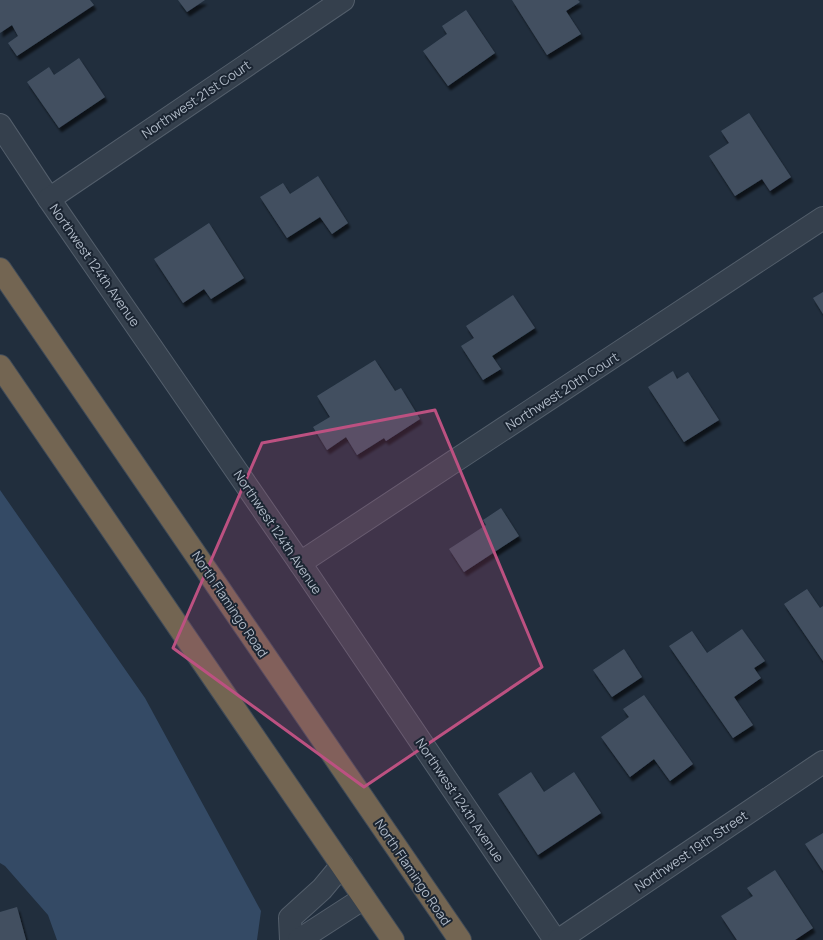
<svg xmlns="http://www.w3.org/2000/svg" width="823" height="940" font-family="Manrope,sans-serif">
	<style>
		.water { fill: #344a65 }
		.building { fill: #425061; filter: url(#shadow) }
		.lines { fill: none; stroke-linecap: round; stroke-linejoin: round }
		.minor-casing { stroke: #535e6b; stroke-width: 24 }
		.highway-casing { stroke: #404b58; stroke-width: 24 }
		.minor { stroke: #35404d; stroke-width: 22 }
		.highway { stroke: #736552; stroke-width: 22 }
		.marked { fill: #bc5181; fill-opacity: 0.2; stroke: #bc5181; stroke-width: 3; stroke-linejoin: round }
		.labels { text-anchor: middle; stroke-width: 4; stroke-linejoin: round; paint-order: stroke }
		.street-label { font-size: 13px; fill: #b1bbc8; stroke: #1b2532 }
	</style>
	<defs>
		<filter id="shadow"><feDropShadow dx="2.5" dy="4.5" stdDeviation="1" flood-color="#0009"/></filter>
	</defs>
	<rect width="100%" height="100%" fill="#212e3d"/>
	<path class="water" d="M0,490L145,698L261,911L257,940H57L48,915L5,866L0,863Z"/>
	<g class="building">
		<path d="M0,0H90L94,5L17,56L8,43L18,36L12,25L0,33Z"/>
		<path d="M178,0H205L187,12Z"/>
		<path d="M512,0H578L580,2L566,11L581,34L547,55Z"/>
		<path d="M466,10L495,53L448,86L423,51L447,34L442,26Z"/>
		<path d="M79,58L105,97L59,128L27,82L49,67L54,75Z"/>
		<path d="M749,113L791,177L770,191L762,179L735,196L709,156L729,143L721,131Z"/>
		<path d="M318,176L348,223L332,234L320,217L287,238L260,197L283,183L290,194Z"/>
		<path d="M209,223L244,278L211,299L204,289L183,303L154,259Z"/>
		<path d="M823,292V314L813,298Z"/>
		<path d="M513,295L535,328L492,356L501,369L483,380L461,346L474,338L466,326Z"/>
		<path d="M375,360L395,391L401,388L420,419L386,441L384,438L357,455L346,437L327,450L313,427L330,417L317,396Z"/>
		<path d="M673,371L677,379L688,372L719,420L684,442L648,387Z"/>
		<path d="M501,508L519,536L464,572L449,549L486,525L483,520Z"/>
		<path d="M807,589L820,608L823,606V661L784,604Z"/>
		<path d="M742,629L765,661L754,668L761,678L734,697L753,725L733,738L669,646L692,631L707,653Z"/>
		<path d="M624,649L642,677L612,697L593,670Z"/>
		<path d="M644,695L693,764L670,781L654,759L630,777L601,737L629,717L623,709Z"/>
		<path d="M531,772L544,792L574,772L601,813L538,855L498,794Z"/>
		<path d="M823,833V871L805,844Z"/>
		<path d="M775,870L813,928L795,940H737L721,916L753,896L747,888Z"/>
		<path d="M17,907L26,940H0V912Z"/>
	</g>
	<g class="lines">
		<g class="minor-casing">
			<g id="minor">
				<path d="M0,125L49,199L300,563L555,940"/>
				<path d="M49,199L343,0"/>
				<path d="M300,563L823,218"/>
				<path d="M291,940L290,918L322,889L342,865"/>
				<path d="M299,940L364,898"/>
				<path d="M559,940L823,762"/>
			</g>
		</g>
		<g class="highway-casing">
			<g id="highway">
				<path d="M0,269L460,940"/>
				<path d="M0,366L393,940"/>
			</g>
		</g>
		<use href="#minor" class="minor"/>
		<use href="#highway" class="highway"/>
	</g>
	<path class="marked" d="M435,410L542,667L364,787L173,648L262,443Z"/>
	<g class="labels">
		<g class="street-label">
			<text transform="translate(196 99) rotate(-34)" y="5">Northwest 21st Court</text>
			<text transform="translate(95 265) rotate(55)" y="5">Northwest 124th Avenue</text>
			<text transform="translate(562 391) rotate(-33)" y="5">Northwest 20th Court</text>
			<text transform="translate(278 532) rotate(56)" y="5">Northwest 124th Avenue</text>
			<text transform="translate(230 604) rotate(56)" y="5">North Flamingo Road</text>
			<text transform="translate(460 800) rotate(56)" y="5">Northwest 124th Avenue</text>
			<text transform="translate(691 851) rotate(-34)" y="5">Northwest 19th Street</text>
			<text transform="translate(413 872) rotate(56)" y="5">North Flamingo Road</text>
		</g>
	</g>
</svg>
